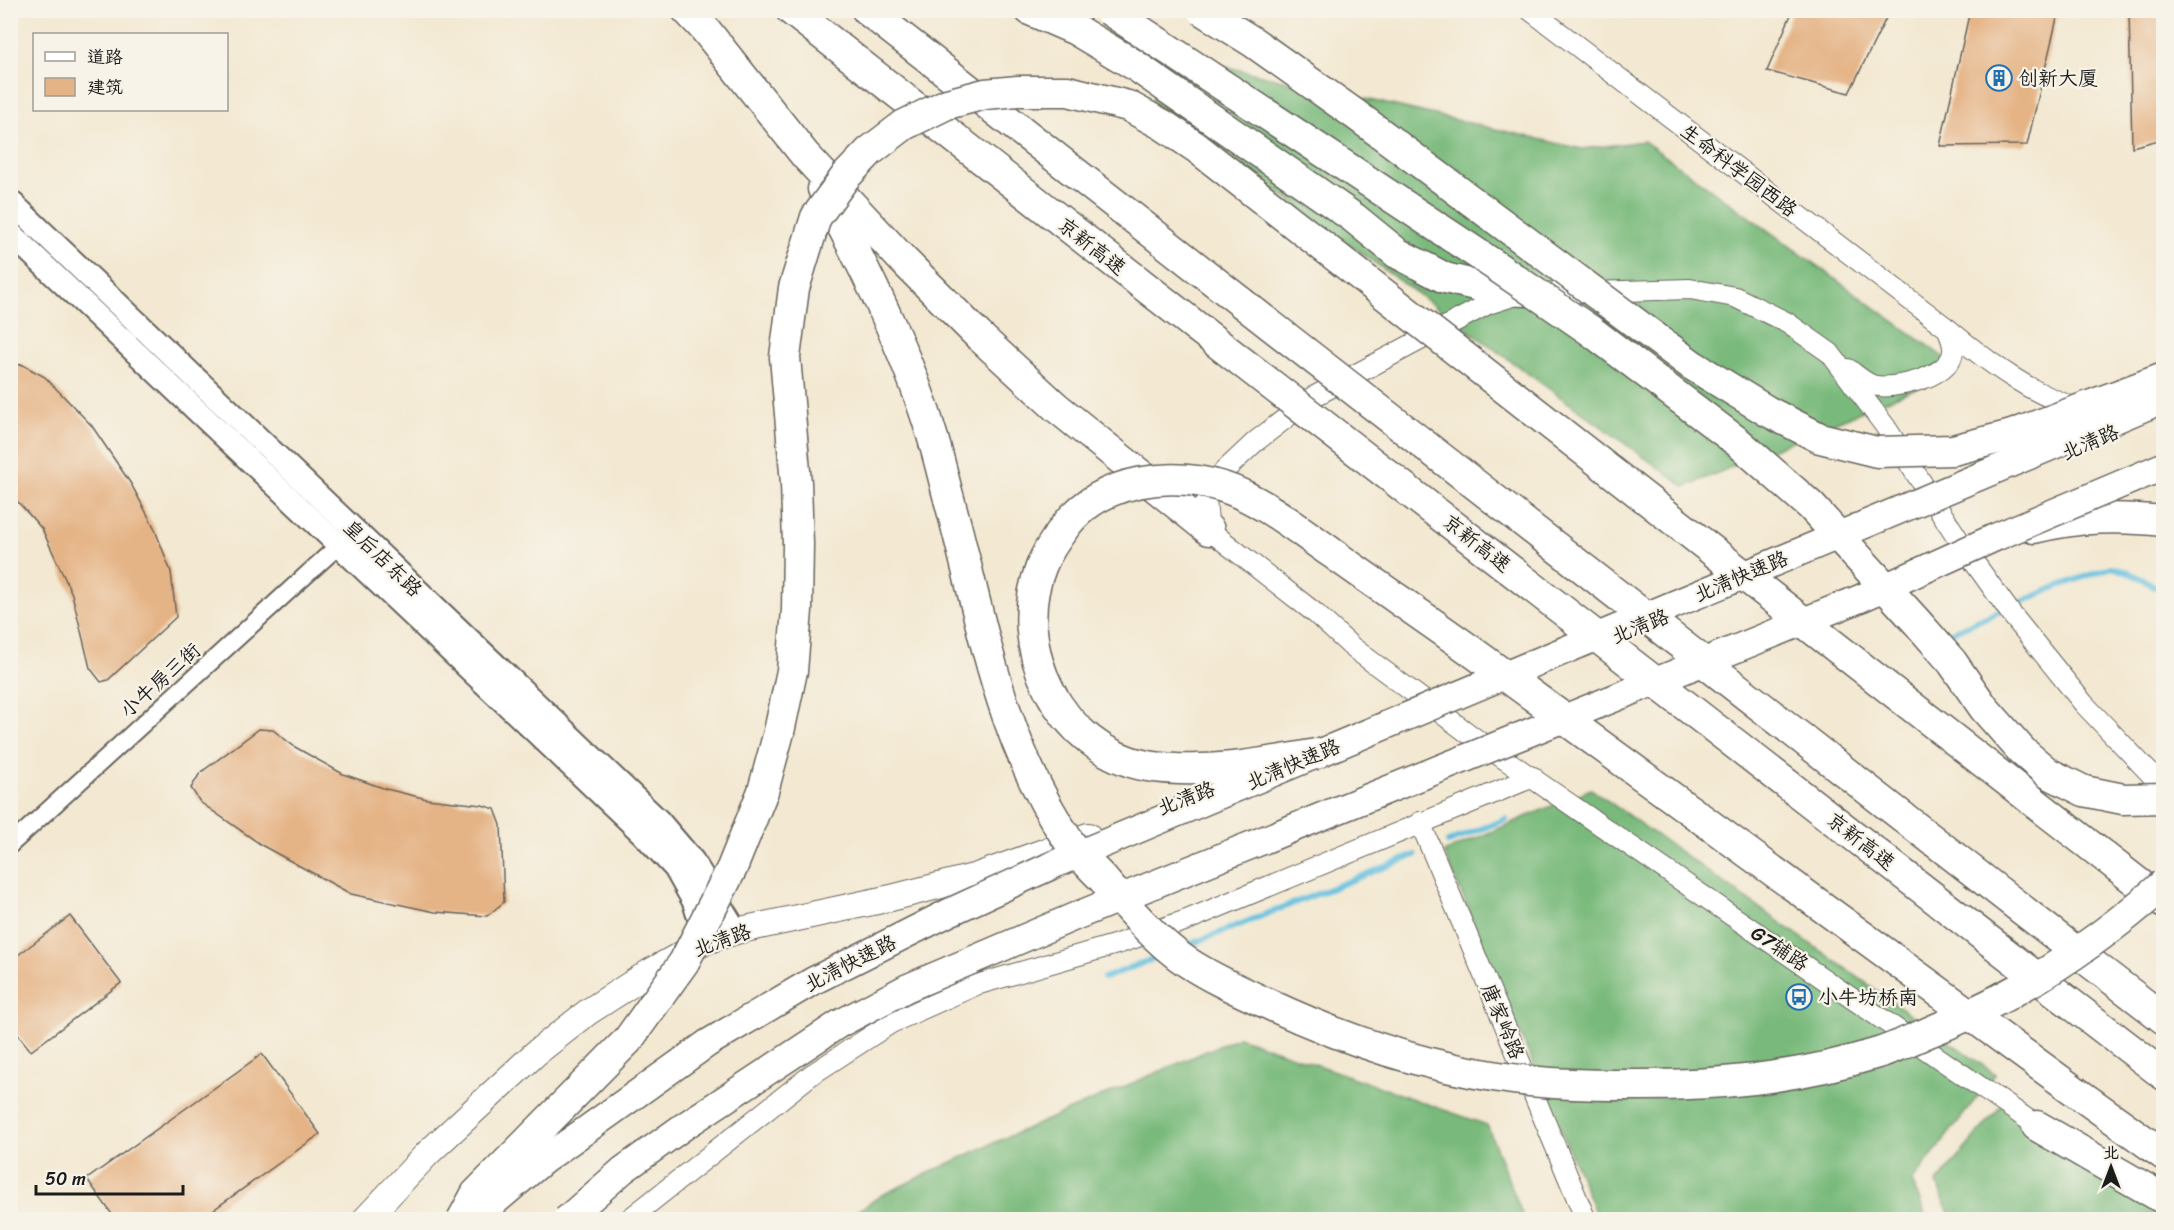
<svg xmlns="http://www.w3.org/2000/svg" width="2174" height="1230" font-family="Sriracha,'LXGW WenKai TC',sans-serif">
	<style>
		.forest { fill: #79ba7c; stroke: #4a6b4c; stroke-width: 1.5 }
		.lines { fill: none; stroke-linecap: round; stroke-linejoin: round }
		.stream { stroke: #60bfde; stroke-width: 6 }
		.building { fill: #e5b486 }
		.minor-casing { stroke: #67635b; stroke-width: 20 }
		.tertiary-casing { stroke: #67635b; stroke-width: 22 }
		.secondary-casing { stroke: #67635b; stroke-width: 26 }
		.primary-casing { stroke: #67635b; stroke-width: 28 }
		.motorway-casing { stroke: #67635b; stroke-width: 33 }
		.minor { stroke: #fff; stroke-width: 16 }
		.tertiary { stroke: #fff; stroke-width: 20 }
		.secondary { stroke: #fff; stroke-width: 22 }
		.primary { stroke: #fff; stroke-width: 26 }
		.motorway { stroke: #fff; stroke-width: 30 }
		.trunk-bridge-casing { stroke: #67635b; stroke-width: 30; stroke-linecap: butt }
		.motorway-bridge-casing { stroke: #67635b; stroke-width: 33; stroke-linecap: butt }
		.trunk-bridge { stroke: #fff; stroke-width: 27 }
		.motorway-bridge { stroke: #fff; stroke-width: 30 }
		.labels { text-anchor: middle; stroke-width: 4.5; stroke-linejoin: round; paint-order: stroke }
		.poi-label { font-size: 20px; fill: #1c1c1c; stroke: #f7f3e8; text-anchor: start }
		.street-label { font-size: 20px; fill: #1c1c1c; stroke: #f7f3e8 }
	</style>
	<rect width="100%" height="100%" fill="#f7f3e8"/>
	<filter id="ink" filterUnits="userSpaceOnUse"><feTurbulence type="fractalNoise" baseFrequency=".0167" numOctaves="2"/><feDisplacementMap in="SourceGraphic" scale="12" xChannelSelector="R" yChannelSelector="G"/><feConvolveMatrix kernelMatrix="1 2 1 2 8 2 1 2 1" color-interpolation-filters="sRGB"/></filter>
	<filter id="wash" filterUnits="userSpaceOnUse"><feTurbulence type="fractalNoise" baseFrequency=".008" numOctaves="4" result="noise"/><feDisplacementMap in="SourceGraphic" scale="24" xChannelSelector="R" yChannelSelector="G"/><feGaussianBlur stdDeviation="1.35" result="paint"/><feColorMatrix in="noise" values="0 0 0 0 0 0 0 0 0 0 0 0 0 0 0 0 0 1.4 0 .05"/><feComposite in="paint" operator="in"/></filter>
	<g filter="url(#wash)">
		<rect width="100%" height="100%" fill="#f3e8d1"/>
		<g class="forest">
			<path d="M1183,57L1582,149L1644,141L1960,369L1685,487L1151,101Z"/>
			<path d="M1591,789L1995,1074L1912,1181L1927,1219H1598L1444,852Z"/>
			<path d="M1239,1037L1487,1125L1524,1219H846L882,1195L982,1148Z"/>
			<path d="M2013,1091L2163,1212V1219H1951L1937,1183Z"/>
		</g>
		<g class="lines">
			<g class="stream">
				<path d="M1942,636L2056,587L2112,567L2134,575L2154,586L2164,585"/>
				<path d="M1448,842L1506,819"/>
				<path d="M1181,948L1415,855"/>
				<path d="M1104,978L1163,955"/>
			</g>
		</g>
		<g id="blocks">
			<g class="building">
				<path d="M1793,10H1890L1849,93L1767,71Z"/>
				<path d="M1970,10H2059L2027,145L1940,146Z"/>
				<path d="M2129,10H2163V139L2132,147Z"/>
				<path d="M21,364L45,377L92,426L131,484L154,527L171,572L176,617L108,680L101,682L90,668L72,594L42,529L10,493V368Z"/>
				<path d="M259,729L273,730L295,747L343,774L386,789L427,799L482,805L495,809L501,825L504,902L487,916L435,912L351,894L263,846L200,802L191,788L200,773Z"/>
				<path d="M70,916L121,983L31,1051L10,1025V961Z"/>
				<path d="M262,1054L320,1134L199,1220H116L87,1179Z"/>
			</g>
		</g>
	</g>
	<g filter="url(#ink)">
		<use href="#blocks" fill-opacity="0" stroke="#67635b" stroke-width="1.5"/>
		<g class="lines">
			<g class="minor-casing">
				<path id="minor" d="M10,845L338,546"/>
			</g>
			<g class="tertiary-casing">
				<g id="tertiary">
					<path d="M1530,10L1948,329C1989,363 2031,395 2083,410"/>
					<path d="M1848,369C1855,374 1864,382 1872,385C1893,391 1950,377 1953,352C1954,345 1950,336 1948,329"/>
					<path d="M1420,822L1586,1220"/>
					<path d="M2046,1132L1484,745L1352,647L1315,613L1209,530L1206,502L1222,473L1255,442L1313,397L1488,304L1528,291L1558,293L1690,289L1735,297L1786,322L1830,353L1885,426L1964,548L2012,615L2084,704L2164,788"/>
					<path d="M628,1220L811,1075L891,1023L976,985L1117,944L1187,920L1533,777"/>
				</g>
			</g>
			<g class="secondary-casing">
				<g id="secondary">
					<path d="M10,201L659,821L693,861L736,931"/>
					<path d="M10,233L643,834L675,868L694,902L705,937"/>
				</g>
			</g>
			<g class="primary-casing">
				<path id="primary" d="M365,1220L428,1153L536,1053L588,1012L650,972L706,941L736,931L891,898L977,876L1088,836"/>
			</g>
			<g class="motorway-casing">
				<g id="motorway">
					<path d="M687,10L704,28L805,155L902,259L978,335L1056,407L1209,530"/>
					<path d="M791,10L1198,328"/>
					<path d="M867,10L1242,303"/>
					<path d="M1030,10L1076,30L1133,64L1354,218L1397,253L1445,278L1496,290L1528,291"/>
					<path d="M823,189C864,267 906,349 931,432C938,454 943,477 949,499"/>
					<path d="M2034,528C2078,517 2118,516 2164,521"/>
					<path d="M2029,798L2164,903"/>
					<path d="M2074,950L2164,1019"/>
					<path d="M2031,973L2164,1075"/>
					<path d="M2076,1092L2164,1155"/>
					<path d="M2037,1126L2164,1199"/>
				</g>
			</g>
			<use href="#minor" class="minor"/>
			<use href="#tertiary" class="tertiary"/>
			<use href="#secondary" class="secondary"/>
			<use href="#primary" class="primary"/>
			<use href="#motorway" class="motorway"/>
			<g class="trunk-bridge-casing">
				<g id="trunk-bridge">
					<path d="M473,1220L544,1160L708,1043L813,981L950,912L1055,864L2164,399"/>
					<path d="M566,1220L623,1170L683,1127L839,1024L907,988L1076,916L1859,599L1996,537L2164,466"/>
				</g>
			</g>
			<g class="motorway-bridge-casing">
				<g id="motorway-bridge">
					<path d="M1109,10L1496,266L1591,331L1739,443L1811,506L1917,622L1952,662L1984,708L2022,751L2048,773L2084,791L2123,799L2164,798"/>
					<path d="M1202,10L1253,42L1356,115L1692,365L1767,411L1820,438L1877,452L1953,450L2012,435L2164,378"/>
					<path d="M1242,303L2074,950"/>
					<path d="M1198,328L2031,973"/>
					<path d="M949,499C982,618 998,739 1070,843C1079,855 1091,867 1102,878C1126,906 1157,942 1187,962C1211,978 1238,990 1264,1002C1338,1037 1418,1065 1499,1077C1541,1084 1584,1085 1626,1085C1714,1086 1793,1079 1878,1053C1895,1048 1912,1039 1929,1032C2016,997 2094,946 2164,884"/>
					<path d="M1316,754C1261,764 1202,775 1147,766C1060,750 1009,647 1041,567C1047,551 1057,537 1067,524C1103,479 1171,471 1223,487C1261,499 1300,531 1332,553C1385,591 1439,627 1492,666C1686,808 1881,950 2076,1092"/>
					<path d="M462,1220L476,1194L628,1040L684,962L732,868L763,791L779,732L792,671L797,610L798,544L796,483L785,357L794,288L816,217L846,176L870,151L904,125L947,104L985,94L1018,91H1068L1128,106L1163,125L1197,148L2029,798"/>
				</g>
			</g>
			<use href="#trunk-bridge" class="trunk-bridge"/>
			<use href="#motorway-bridge" class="motorway-bridge"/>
		</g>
	</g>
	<defs>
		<g id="building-ring" transform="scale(1.35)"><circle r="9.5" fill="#f7f3e8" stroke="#1f6fb2" stroke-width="1.5"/><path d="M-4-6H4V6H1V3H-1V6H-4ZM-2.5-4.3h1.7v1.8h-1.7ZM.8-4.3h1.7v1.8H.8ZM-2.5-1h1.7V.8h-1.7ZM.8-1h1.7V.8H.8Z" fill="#1f6fb2"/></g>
		<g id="bus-ring" transform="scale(1.35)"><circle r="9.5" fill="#f7f3e8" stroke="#1f6fb2" stroke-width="1.5"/><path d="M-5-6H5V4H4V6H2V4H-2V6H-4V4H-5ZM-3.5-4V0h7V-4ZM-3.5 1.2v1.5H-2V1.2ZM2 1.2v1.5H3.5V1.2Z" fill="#1f6fb2"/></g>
	</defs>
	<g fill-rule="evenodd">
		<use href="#building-ring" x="1999" y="78"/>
		<use href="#bus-ring" x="1799" y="997"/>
	</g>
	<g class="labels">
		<g class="poi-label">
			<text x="2018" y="85">创新大厦</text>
			<text x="1818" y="1004">小牛坊桥南</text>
		</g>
		<g class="street-label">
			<text transform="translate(1739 170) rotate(37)" y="7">生命科学园西路</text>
			<text transform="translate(1092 246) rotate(38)" y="7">京新高速</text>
			<text transform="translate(2090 442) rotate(-23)" y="7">北清路</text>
			<text transform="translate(1477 543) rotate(38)" y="7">京新高速</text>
			<text transform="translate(383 558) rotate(44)" y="7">皇后店东路</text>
			<text transform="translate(1741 576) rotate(-23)" y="7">北清快速路</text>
			<text transform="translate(1640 626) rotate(-22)" y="7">北清路</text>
			<text transform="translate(160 680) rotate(-42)" y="7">小牛房三街</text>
			<text transform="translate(1293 764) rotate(-23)" y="7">北清快速路</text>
			<text transform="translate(1186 798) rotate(-21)" y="7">北清路</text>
			<text transform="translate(1861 841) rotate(38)" y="7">京新高速</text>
			<text transform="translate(722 940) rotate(-20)" y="7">北清路</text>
			<text transform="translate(1780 948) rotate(34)" y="7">G7辅路</text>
			<text transform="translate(850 963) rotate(-27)" y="7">北清快速路</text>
			<text transform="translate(1503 1021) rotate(67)" y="7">唐家岭路</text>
		</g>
	</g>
	<rect width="2174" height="1230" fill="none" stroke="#f7f3e8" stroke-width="36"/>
	<rect x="33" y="33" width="195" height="78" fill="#f7f3e8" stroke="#9f9d96" stroke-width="1.5"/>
	<rect x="45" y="52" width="30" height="9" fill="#ffffff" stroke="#9f9d96" stroke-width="1.5"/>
	<text x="87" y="63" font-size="18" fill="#1c1c1c">道路</text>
	<rect x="45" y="78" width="30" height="18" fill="#e5b486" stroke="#9f9d96" stroke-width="1.5"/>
	<text x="87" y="93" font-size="18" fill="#1c1c1c">建筑</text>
	<g transform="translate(2111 1167)" stroke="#f7f3e8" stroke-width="4.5" paint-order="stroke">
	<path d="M0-4.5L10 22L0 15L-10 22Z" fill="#1c1c1c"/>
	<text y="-9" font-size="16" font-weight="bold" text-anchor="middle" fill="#1c1c1c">北</text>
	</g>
	<path d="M36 1185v9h147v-9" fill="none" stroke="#1c1c1c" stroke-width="3"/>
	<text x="45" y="1185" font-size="18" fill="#1c1c1c" stroke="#f7f3e8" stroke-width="4.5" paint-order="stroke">50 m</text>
</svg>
